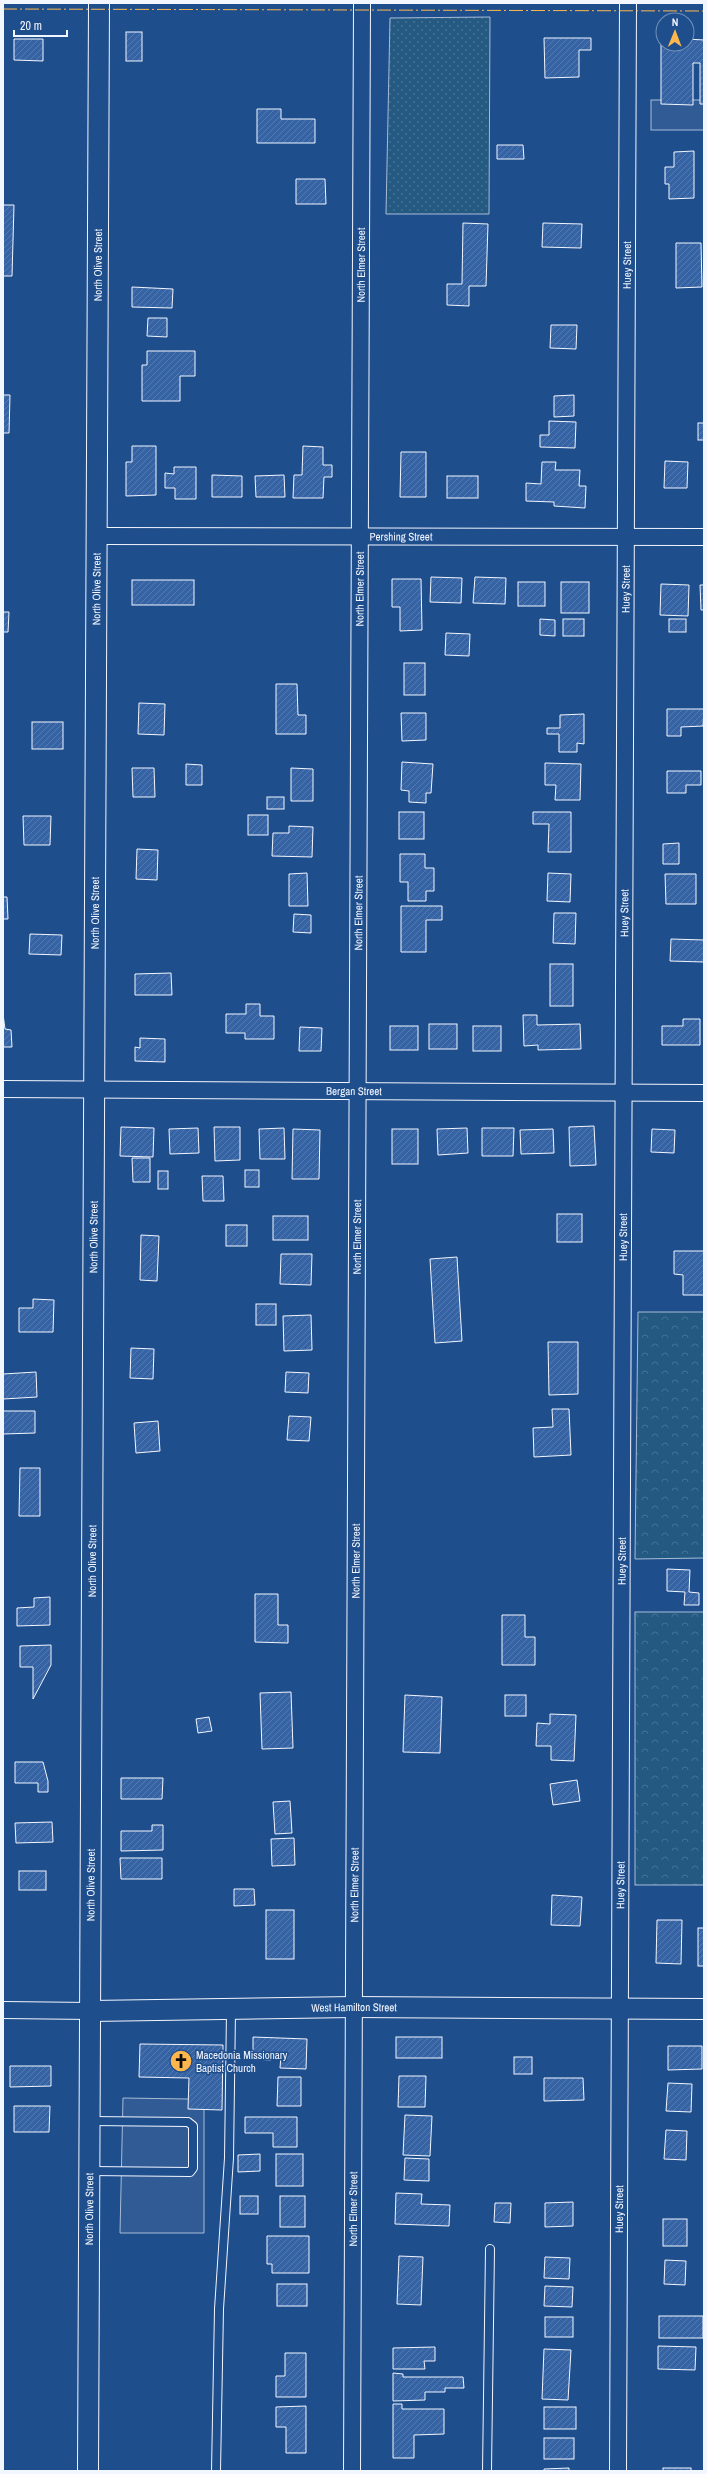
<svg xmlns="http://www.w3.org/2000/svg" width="707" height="2474" font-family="'Archivo Narrow',sans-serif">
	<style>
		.grass { fill: url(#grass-dots); stroke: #a8bbd7 }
		.forest { fill: url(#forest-crowns); stroke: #a8bbd7 }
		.parking { fill: #305b95; stroke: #a8bbd7 }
		.building { fill: url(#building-hatch); stroke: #f2f6ff }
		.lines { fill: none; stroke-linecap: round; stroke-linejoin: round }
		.service-casing { stroke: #f2f6ff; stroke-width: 10 }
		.minor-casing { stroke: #f2f6ff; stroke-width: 18 }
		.tertiary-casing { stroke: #f2f6ff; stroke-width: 22 }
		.service { stroke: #1f4e8c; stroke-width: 8 }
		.minor { stroke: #1f4e8c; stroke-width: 16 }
		.tertiary { stroke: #1f4e8c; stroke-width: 20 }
		.power { stroke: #ffb74d; stroke-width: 1; stroke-dasharray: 14 3 2 3; stroke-linecap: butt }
		.labels { text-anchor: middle; stroke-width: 3; stroke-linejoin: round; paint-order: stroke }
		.street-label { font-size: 11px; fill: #f2f6ff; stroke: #1f4e8c }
		.poi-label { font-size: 11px; fill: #f2f6ff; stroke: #1f4e8c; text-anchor: start }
	</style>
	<defs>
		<pattern id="grass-dots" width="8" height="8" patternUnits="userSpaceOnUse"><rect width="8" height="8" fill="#245a82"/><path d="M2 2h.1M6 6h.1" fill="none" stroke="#447295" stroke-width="1.8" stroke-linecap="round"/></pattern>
		<pattern id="forest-crowns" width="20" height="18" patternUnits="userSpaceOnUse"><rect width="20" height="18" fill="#245a82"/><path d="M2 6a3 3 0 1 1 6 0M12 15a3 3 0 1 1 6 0" fill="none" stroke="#447295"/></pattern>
		<pattern id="building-hatch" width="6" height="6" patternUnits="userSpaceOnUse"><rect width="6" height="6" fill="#3563a3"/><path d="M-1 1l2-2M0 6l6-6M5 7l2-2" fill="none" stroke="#537ab1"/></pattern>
	</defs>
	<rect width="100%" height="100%" fill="#1f4e8c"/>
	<path class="grass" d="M490,17L489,214H386L390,18Z"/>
	<g class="forest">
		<path d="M638,1312H704V1558L635,1559Z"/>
		<rect x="635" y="1612" width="69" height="273"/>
	</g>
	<g class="parking">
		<rect x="651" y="100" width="53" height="30"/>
		<path d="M123,2098L188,2099L204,2109V2233H120Z"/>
	</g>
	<g class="building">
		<rect x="126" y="32" width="16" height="29"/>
		<path d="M544,38H591V50H579V77L545,78Z"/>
		<path d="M14,39H43V61L14,60Z"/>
		<path d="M661,39L663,44H687V39L704,40V104H700V63H693V105L661,104Z"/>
		<path d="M257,109H281V119H315V143H257Z"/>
		<path d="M497,145H523L524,159H497Z"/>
		<path d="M694,151V198L669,199V184H665V167H674V152Z"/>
		<path d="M296,179H325L326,204H296Z"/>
		<path d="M3,205H14L12,276H3Z"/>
		<path d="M463,223L488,224L486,286H469V306L447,305V284H462Z"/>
		<path d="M543,223L582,224L581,248L542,247Z"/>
		<path d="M676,243H701L702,287L676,288Z"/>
		<path d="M132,287L173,289L172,308L132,307Z"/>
		<path d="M148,318H167V337L147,336Z"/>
		<path d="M551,325H577L576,349L550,348Z"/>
		<path d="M147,351H195V376H180V401H142V365H147Z"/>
		<path d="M3,395H10L9,433H3Z"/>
		<path d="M574,395V416L554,417V396Z"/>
		<path d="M549,421L576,422L575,448L540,447V435H549Z"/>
		<rect x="698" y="423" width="6" height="17"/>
		<path d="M132,446H156V495L126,496V462H132Z"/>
		<path d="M303,446L323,447V465H332V477H324L323,498H293L294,475H302Z"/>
		<path d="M401,452H426V497H400Z"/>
		<path d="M665,461L688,462L687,488H664Z"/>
		<path d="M542,462H556L555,470H580L579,486H586L585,508L554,506V502L526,501V483L541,484Z"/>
		<path d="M174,467H196V499H175V488H165V473L174,474Z"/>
		<path d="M212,475L242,476V497H212Z"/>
		<path d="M284,475L285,497H256L255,476Z"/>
		<rect x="447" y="476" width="31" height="22"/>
		<path d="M431,577L462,578L461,603L430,602Z"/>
		<path d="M475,577L506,578L505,604L473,603Z"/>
		<path d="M392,579H421L422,630L400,631V607H392Z"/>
		<rect x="132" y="580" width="62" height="25"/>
		<rect x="518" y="582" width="27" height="24"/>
		<rect x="561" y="582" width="28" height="31"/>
		<path d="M661,584L689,585L688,616L660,615Z"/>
		<path d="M700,585H704V610H701Z"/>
		<path d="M3,612H9L8,632H3Z"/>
		<path d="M540,619L555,620V636L540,635Z"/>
		<rect x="563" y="619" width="21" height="17"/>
		<rect x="669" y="619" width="17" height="13"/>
		<path d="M446,633L470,634L469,656L445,655Z"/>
		<rect x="404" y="663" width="21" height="32"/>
		<path d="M276,684H297L298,715H306V734H276Z"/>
		<path d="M139,703L165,704L164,735L138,734Z"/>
		<path d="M667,709H704L703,726L681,727V736H667Z"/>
		<path d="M401,713H426V740L402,741Z"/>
		<path d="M584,714V744L577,743V752H559V734H547V728H560V715Z"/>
		<rect x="32" y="722" width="31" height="27"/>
		<path d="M402,762L433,764L431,793H426V803L409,802V791L401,790Z"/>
		<path d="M545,763L581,764L580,800H555L556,785H545Z"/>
		<path d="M186,764L202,765V785H186Z"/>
		<path d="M132,768H154L155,797H133Z"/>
		<path d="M291,768L313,769V801H291Z"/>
		<path d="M667,771H701V785H686V793H667Z"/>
		<rect x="267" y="797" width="17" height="12"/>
		<rect x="399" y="812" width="25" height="27"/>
		<path d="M533,812H571V852H548L549,824H533Z"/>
		<rect x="248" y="815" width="20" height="20"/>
		<path d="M23,816H51L50,845H24Z"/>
		<path d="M289,826L313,827L312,857L272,856L273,833H289Z"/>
		<path d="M679,843V864H663V844Z"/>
		<path d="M137,849L158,850L157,880L136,879Z"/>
		<path d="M400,854H425V868H434V891H426V901H408V882H400Z"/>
		<path d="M307,873L308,906H289V874Z"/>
		<path d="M548,873L571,874L570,902L547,901Z"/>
		<path d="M665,874H696V904H666Z"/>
		<path d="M3,897H7L8,919H3Z"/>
		<path d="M401,906H442V920H426V952H401Z"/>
		<path d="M554,913H576L575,944L553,943Z"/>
		<path d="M294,914L311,915V933L293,932Z"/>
		<path d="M30,934L62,935L61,955L29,954Z"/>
		<path d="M671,939L704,940V962L670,961Z"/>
		<rect x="550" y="964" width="23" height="42"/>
		<path d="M171,973L172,995H135V974Z"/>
		<path d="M246,1004H260V1016H274V1039H245V1033H226V1014H246Z"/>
		<path d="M3,1014L5,1029L11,1030L12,1047H3Z"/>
		<path d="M523,1015H537V1025L580,1024L581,1049L538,1050V1045L524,1046Z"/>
		<path d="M683,1019H700V1045H662V1026H683Z"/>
		<rect x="429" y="1024" width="28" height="25"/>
		<rect x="390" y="1026" width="28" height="24"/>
		<rect x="473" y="1026" width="28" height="25"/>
		<path d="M300,1027L322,1028L321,1051H299Z"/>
		<path d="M140,1038L165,1039V1062L135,1061V1047L140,1048Z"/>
		<path d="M594,1126L596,1165L570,1166L569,1127Z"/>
		<path d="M121,1127L154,1128L153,1157L120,1156Z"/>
		<path d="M214,1127H240V1160L215,1161Z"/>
		<path d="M198,1128L199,1153L170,1154L169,1129Z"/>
		<path d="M284,1128L285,1159H260L259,1129Z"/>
		<path d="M467,1128L468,1153L438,1155L437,1129Z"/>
		<path d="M482,1128H514L513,1156H482Z"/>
		<path d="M293,1129L320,1130L319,1179H292Z"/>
		<rect x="392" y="1129" width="26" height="35"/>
		<path d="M553,1129L554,1153L521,1154L520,1130Z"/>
		<path d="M652,1129L675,1130L674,1153L651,1152Z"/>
		<path d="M132,1158H150V1182H133Z"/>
		<rect x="245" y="1170" width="14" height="17"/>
		<rect x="158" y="1171" width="10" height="18"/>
		<path d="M202,1176H223L224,1201H203Z"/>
		<rect x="557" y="1214" width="25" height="28"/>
		<rect x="273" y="1216" width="35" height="24"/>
		<rect x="226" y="1225" width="21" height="21"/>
		<path d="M141,1235L159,1236L157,1281L140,1280Z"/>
		<path d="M674,1251H704V1295H683V1275L674,1274Z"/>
		<path d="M281,1254H312L311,1285L280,1284Z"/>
		<path d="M457,1257L462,1341L435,1343L430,1259Z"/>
		<path d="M33,1299L54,1300L53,1332H19V1308H33Z"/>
		<rect x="256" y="1304" width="20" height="21"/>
		<path d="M311,1315L312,1350L284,1351L283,1316Z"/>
		<path d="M548,1342H578V1394L549,1395Z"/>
		<path d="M131,1348L154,1349L153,1379L130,1378Z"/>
		<path d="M36,1372L37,1397L3,1399V1374Z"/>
		<path d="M286,1372L309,1373L308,1393L285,1392Z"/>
		<path d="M552,1409H569L571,1455L534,1457L533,1428L553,1427Z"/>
		<path d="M3,1411H35V1433L3,1434Z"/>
		<path d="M289,1416L311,1417L309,1441L287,1440Z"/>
		<path d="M158,1421L160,1451L136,1453L134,1423Z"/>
		<path d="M20,1468H40V1516H19Z"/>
		<path d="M667,1569L690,1570L689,1592L699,1593V1605H684L685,1592L667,1591Z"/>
		<path d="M255,1594H278V1625H288V1643L255,1642Z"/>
		<path d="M50,1597V1625L17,1626V1608L34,1607V1598Z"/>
		<path d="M502,1615H525V1637H535V1665H502Z"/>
		<path d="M51,1645V1665L33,1699V1667H20V1646Z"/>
		<path d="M291,1692L293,1748L262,1749L260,1693Z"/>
		<path d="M405,1695L442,1697L440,1753L403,1752Z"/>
		<rect x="505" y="1695" width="21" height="21"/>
		<path d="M550,1714L576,1715L574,1761L551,1760V1746H536L537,1723L550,1724Z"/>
		<path d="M209,1717L212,1731L198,1733L196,1719Z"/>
		<path d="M15,1762H43L48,1781V1792H38V1783H15Z"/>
		<path d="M121,1778H163L162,1799H121Z"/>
		<path d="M577,1780L580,1801L553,1805L550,1784Z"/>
		<path d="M290,1801L292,1833L275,1834L273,1802Z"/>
		<path d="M52,1822L53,1842L16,1843L15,1823Z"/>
		<path d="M152,1825H163V1850L121,1851V1831H152Z"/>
		<path d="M294,1838L295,1865L272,1866L271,1839Z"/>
		<path d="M120,1858H162V1879H121Z"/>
		<rect x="19" y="1871" width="27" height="19"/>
		<path d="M234,1889H254L255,1905L234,1906Z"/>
		<path d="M552,1895L582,1897L580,1926L551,1925Z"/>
		<rect x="266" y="1910" width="28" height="49"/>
		<path d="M657,1920H682L681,1964L656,1963Z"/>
		<rect x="698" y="1928" width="6" height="38"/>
		<path d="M253,2037L307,2039L306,2069L280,2068L281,2055L271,2054V2060L253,2059Z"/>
		<rect x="396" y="2037" width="46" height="21"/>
		<path d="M140,2044L223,2045L222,2110L188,2109L189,2078L139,2077Z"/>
		<path d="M668,2046H702V2069L668,2070Z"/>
		<rect x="514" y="2057" width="18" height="17"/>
		<path d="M10,2066H51V2086L10,2087Z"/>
		<path d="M399,2076H426L425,2107H398Z"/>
		<path d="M278,2077H301V2106H277Z"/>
		<path d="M544,2078H583L584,2100L544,2101Z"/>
		<path d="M668,2083L692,2084L691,2112L666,2111Z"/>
		<path d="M14,2106H50L49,2132H14Z"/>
		<path d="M405,2115L432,2116L430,2156L403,2155Z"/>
		<path d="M245,2117H297V2147H273V2133H245Z"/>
		<path d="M666,2130L687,2131L686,2160L664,2159Z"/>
		<path d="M260,2154V2171L238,2172V2155Z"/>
		<rect x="276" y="2154" width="27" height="32"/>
		<path d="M405,2158L429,2159V2181L404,2180Z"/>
		<path d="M396,2193L422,2194L421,2204L450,2205L449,2226L395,2224Z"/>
		<rect x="240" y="2196" width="18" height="18"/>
		<rect x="280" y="2196" width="25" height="31"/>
		<path d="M573,2202V2226L545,2227V2203Z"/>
		<path d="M495,2203H511L510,2223L494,2222Z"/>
		<rect x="663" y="2219" width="24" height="27"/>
		<path d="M267,2236H309V2273H272V2264H267Z"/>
		<path d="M399,2256L423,2257L421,2305L397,2304Z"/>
		<path d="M545,2257L570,2258L569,2279L544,2278Z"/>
		<path d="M665,2260L686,2261L685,2285L664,2284Z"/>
		<rect x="277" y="2284" width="30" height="22"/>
		<path d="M545,2286L573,2287L572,2307L544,2306Z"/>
		<rect x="659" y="2316" width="44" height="22"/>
		<rect x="545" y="2317" width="28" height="20"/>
		<path d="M658,2346L696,2347L695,2370L658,2369Z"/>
		<path d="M435,2347V2361H424L425,2369H393V2348Z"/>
		<path d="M544,2349L571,2350L568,2400L542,2399Z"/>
		<path d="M285,2353H306V2397H276V2376H285Z"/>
		<path d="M393,2373L403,2374V2377H463L464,2388H445V2392H425V2400L393,2401Z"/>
		<path d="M393,2404H402V2409H444V2434L414,2435V2458H393Z"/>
		<path d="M306,2406V2453H286V2427H276V2407Z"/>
		<rect x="544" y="2407" width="32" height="22"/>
		<rect x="544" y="2438" width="30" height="21"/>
		<path d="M569,2468V2471H544V2469Z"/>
		<rect x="663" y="2468" width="28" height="3"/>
	</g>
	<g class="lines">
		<g class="service-casing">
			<g id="service">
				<path d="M90,2171L190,2172L193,2168V2126L188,2122L91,2121"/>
				<path d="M216,2471L219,2309L229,2158L231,2011"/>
				<path d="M487,2471L490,2249"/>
			</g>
		</g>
		<g class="minor-casing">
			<g id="minor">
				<path id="s1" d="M97,536L704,537"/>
				<path id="s2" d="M3,1089L704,1093"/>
				<path d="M3,2010L91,2011"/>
				<path id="s3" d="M352,2471L362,3"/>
				<path id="s4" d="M618,2471L628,3"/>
			</g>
		</g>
		<g class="tertiary-casing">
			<g id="tertiary">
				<path id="s5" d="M91,2011L353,2007L704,2009"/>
				<path id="s6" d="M88,2471L99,3"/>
			</g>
		</g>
		<use href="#service" class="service"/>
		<use href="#minor" class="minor"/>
		<use href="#tertiary" class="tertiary"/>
		<path class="power" d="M3,9L704,11"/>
	</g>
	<defs>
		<g id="church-disc" transform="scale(1.15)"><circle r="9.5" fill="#ffb74d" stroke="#1f4e8c"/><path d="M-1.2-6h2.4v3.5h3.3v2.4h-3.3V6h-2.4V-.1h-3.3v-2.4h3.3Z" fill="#111"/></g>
	</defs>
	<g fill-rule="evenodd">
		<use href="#church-disc" x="181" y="2061"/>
	</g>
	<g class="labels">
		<g class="street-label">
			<text dy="4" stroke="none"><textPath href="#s6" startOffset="2206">North Olive Street</textPath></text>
			<text dy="4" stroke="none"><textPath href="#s3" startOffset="2206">North Elmer Street</textPath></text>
			<text dy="4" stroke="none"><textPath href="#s4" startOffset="2206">Huey Street</textPath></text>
			<text dy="4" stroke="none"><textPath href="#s1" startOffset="304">Pershing Street</textPath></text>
			<text dy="4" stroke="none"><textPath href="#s6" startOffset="1882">North Olive Street</textPath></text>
			<text dy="4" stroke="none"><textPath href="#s3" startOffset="1882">North Elmer Street</textPath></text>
			<text dy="4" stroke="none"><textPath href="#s4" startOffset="1882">Huey Street</textPath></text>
			<text dy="4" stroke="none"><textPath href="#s6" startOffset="1558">North Olive Street</textPath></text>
			<text dy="4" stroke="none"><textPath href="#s3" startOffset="1558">North Elmer Street</textPath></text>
			<text dy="4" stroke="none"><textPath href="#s4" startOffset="1558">Huey Street</textPath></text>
			<text dy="4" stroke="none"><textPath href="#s2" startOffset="351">Bergan Street</textPath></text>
			<text dy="4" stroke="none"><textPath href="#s6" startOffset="1234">North Olive Street</textPath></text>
			<text dy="4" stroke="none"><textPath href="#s3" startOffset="1234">North Elmer Street</textPath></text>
			<text dy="4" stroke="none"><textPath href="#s4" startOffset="1234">Huey Street</textPath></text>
			<text dy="4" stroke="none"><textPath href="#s6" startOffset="910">North Olive Street</textPath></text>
			<text dy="4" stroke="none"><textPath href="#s3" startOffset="910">North Elmer Street</textPath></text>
			<text dy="4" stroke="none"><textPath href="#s4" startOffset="910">Huey Street</textPath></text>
			<text dy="4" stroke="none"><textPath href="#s6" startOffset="586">North Olive Street</textPath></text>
			<text dy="4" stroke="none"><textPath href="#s3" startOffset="586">North Elmer Street</textPath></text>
			<text dy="4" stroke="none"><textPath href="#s4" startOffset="586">Huey Street</textPath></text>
			<text dy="4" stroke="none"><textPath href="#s5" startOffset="263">West Hamilton Street</textPath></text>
			<text dy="4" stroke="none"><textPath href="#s6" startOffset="262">North Olive Street</textPath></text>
			<text dy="4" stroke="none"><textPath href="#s3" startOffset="262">North Elmer Street</textPath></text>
			<text dy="4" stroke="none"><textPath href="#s4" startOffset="262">Huey Street</textPath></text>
		</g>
		<g class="poi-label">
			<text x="196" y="2059">Macedonia Missionary<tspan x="196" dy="13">Baptist Church</tspan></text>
		</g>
	</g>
	<rect width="707" height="2474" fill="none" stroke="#f2f6ff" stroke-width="8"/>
	<g transform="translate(675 32) rotate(1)"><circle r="19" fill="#1f4e8c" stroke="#7391ba"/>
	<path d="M0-3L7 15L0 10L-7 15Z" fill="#ffb74d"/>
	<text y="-6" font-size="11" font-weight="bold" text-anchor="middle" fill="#f2f6ff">N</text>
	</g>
	<path d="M14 30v6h53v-6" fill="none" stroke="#f2f6ff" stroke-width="2"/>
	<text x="20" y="30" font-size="12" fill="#f2f6ff" stroke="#1f4e8c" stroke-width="3" paint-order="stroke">20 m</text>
</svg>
